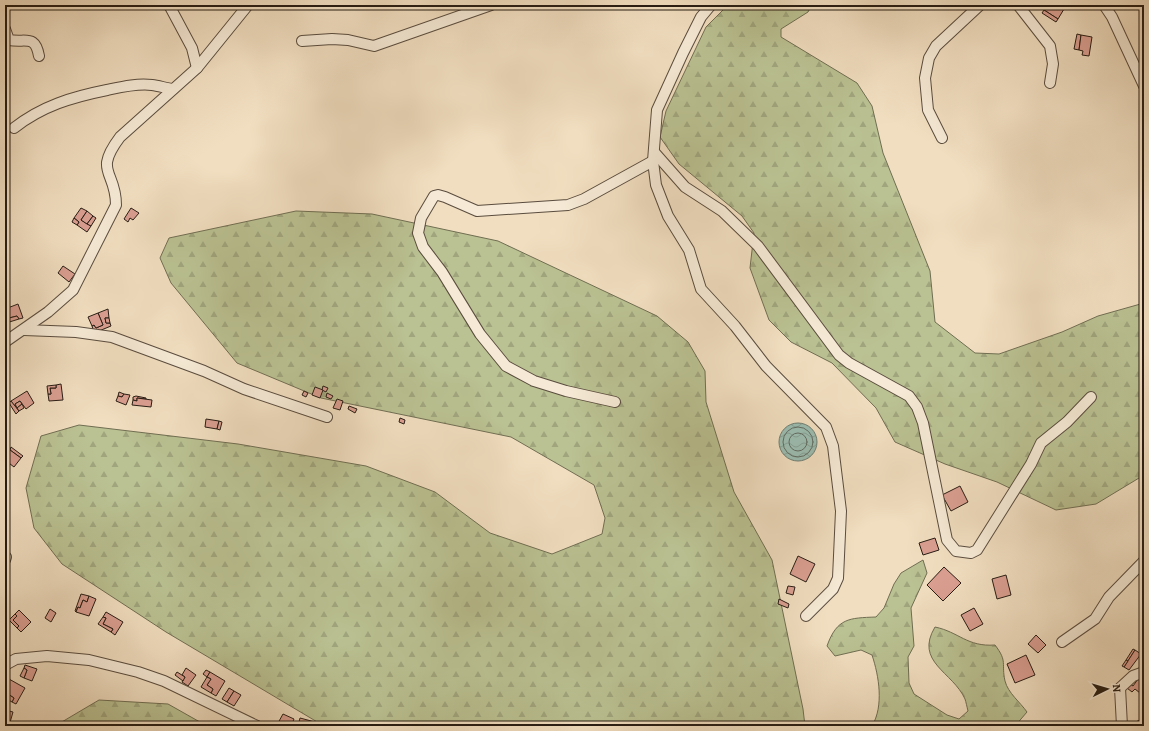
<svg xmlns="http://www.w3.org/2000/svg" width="1149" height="731" font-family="Alegreya,serif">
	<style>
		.forest { fill: url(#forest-firs); stroke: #706e52 }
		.water { fill: url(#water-waves); stroke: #6d7c71 }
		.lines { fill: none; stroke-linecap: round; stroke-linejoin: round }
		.shore { stroke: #616c62; stroke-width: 1 }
		.building { fill: #db9f92; stroke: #271c13 }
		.minor-casing { stroke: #5a4c3e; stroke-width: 12 }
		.minor { stroke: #f6ead6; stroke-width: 10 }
	</style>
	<defs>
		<pattern id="forest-firs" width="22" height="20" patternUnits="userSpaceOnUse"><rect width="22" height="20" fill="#bac192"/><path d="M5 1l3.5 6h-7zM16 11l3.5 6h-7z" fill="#a0a57d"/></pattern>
		<pattern id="water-waves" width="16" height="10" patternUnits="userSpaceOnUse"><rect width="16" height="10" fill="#9bbcb0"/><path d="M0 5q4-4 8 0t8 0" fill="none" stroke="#86a196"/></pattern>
	</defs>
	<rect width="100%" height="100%" fill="#f1dec0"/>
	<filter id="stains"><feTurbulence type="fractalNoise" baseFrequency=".005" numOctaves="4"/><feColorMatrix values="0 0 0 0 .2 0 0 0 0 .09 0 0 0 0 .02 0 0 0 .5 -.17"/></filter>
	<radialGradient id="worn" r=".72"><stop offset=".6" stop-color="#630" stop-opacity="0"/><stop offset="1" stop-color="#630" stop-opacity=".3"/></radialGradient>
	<g class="forest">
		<path d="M728,5H812L808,12L781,29V37L857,83L872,106L883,153L930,271L935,322L975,353L999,354L1062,332L1098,316L1144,303V475L1096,504L1056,510L997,482L945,464L895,442L876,408L832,363L791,342L769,320L750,268L754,233L742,216L679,164L660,137L666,111L706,27Z"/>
		<path d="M296,211L372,214L498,241L657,316L688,342L705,371L706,402L734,492L772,560L803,709L805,726H324L166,632L62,564L34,528L26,488L41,436L79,425L238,444L366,466L435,492L490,533L552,554L602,534L605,518L594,485L511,437L321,398L237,363L171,283L160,258L169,238Z"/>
		<path d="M923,560L927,573L911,608L914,646L908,657L909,683L914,694L947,715L959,719L968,711C967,707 966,702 965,699C953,672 914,662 935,627C959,632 967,647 995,645C1008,662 1001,663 1005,681C1008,693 1020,702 1027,712L1015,726H872C884,706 879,676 872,655L861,650L835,656L827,646C837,618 849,618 876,617L884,608L894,584L901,573Z"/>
		<path d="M99,700L168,704L207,726H55Z"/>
	</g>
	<circle class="water" cx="798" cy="442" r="19"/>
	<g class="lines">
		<g class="shore">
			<circle cx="798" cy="442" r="15"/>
			<circle cx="798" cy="442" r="9"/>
		</g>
	</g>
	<g class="building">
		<path d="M1046,5H1057L1064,9L1058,19L1044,10Z"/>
		<path d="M1044,10L1058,19L1056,22L1042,13Z"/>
		<path d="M1077,34L1081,35L1079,50L1074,49Z"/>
		<path d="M1081,35L1092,37L1089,56L1082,55L1083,51L1079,50Z"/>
		<path d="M81,208L87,211L81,220L91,226L87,232L77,225L79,222L74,218Z"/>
		<path d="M131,208L139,213L133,220L130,218L128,222L124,219Z"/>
		<path d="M87,211L93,216L87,224L81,220Z"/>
		<path d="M93,216L96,218L91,226L87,224Z"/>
		<path d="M74,218L79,222L77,225L72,222Z"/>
		<path d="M63,266L75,274L69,282L58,273Z"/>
		<path d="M18,304L23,318L19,319L17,316L9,318L8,313L5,314V309Z"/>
		<path d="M108,309L109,318H105L106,323H110L111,326L94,333L92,326L94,325L96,328L103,325L98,313Z"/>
		<path d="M8,313L9,318L17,316L19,319L6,323L5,314Z"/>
		<path d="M98,313L103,325L96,328L94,325L92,326L88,317Z"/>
		<path d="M105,318H109L110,323H106Z"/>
		<path d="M61,384L63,400L49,401L48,394H51L50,388H56V385Z"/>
		<path d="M56,385V388H50L51,394H48L47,386Z"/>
		<path d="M323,386L328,388L326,392L322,390Z"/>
		<path d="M315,387L323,390L320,398L312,395Z"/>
		<path d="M27,391L34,403L26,409L20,401L15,404L17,408L16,409L11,401Z"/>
		<path d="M304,391L308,393L306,397L302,395Z"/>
		<path d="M119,392L124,394L122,397L118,396Z"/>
		<path d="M327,393L333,396L331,399L326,397Z"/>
		<path d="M124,394L130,395L126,405L116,401L118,396L122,397Z"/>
		<path d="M136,396L146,398V399L137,398V401L133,400V397Z"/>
		<path d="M137,398L152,400L151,407L132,405L133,400L137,401Z"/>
		<path d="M337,399L343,401L340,410L333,408Z"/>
		<path d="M11,401L19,411L16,414L9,403Z"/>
		<path d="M20,401L22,404L17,408L15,404Z"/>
		<path d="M22,404L24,408L19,411L17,408Z"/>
		<path d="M349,406L357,409L355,413L348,409Z"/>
		<path d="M400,418L405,420L404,424L399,422Z"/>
		<path d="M206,419L219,421L217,429L205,427Z"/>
		<path d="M219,421L222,422L220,430L217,429Z"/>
		<path d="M11,447L23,456L21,458L10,450Z"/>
		<path d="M10,450L21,458L14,467L5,460V456Z"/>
		<path d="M960,486L968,502L951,511L942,495Z"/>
		<path d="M935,538L939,550L923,555L919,543Z"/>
		<path d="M798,556L815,564L806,582L790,574Z"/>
		<path d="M944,567L961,583L943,601L927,585Z"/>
		<path d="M1006,575L1011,595L997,599L992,579Z"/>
		<path d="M788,586L795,587L793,595L786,593Z"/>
		<path d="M81,594L89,596L87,602L83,600L80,608L78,607L76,612L75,611Z"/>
		<path d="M89,596L96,599L89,616L76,612L78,607L80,608L83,600L87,602Z"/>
		<path d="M779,599L789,604L788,608L778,604Z"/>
		<path d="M974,608L983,624L970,631L961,615Z"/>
		<path d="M50,609L56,613L51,622L45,618Z"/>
		<path d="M19,610L31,622L21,632L17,628L19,626L13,620L17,616L15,614Z"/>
		<path d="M106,612L123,622L115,635L111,632L113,629L103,624L106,618L103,617Z"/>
		<path d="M15,614L17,616L13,620L19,626L17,628L9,620Z"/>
		<path d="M103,617L106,618L103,624L113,629L111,632L98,624Z"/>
		<path d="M1036,635L1046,645L1038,653L1028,644Z"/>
		<path d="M1133,649L1135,650L1128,661L1126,660Z"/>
		<path d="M1135,650L1141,654L1129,670L1124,667Z"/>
		<path d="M1026,655L1035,675L1015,683L1007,664Z"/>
		<path d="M1126,660L1128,661L1124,667L1122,666Z"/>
		<path d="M25,665L37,669L32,681L24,678L27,670L24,668Z"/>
		<path d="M24,668L27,670L24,678L20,676Z"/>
		<path d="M186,668L196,675L188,686L182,682L185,677L182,675Z"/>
		<path d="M206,670L210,672L207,677L203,674Z"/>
		<path d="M177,672L185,677L183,681L175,675Z"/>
		<path d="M210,672L225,681L216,696L211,693L213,689L207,685L211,679L207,677Z"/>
		<path d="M1141,675L1144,677V687L1140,693L1135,689L1132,692L1127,688L1130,684L1133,686Z"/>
		<path d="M207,677L211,679L207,685L213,689L211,693L201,687Z"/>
		<path d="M9,679L25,688L16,704L12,702L14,698L5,692L9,685L7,683Z"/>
		<path d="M7,683L9,685L5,692V686Z"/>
		<path d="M229,688L234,691L227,702L222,699Z"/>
		<path d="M234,691L241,695L234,706L227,702Z"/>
		<path d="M5,692L14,698L12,702L5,698Z"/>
		<path d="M5,710L13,712L9,726H5Z"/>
		<path d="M283,714L294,719L291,726H274L276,722L278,723Z"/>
		<path d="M300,718L315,722L314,726H298Z"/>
		<path d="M1140,720L1141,724L1144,723V726H1134L1133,723Z"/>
	</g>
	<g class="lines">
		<g class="minor-casing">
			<g id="minor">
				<path d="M169,5L192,48L197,68"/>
				<path d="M711,5L701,17L683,53L657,110L653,161L656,185L668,216L689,250L701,289L735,326L766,366L826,427L833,446L841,511L838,578L833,589L806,616"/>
				<path d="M1018,5L1050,46L1053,64L1050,83"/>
				<path d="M1104,5L1112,17L1144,86"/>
				<path d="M5,29L9,40C26,43 35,34 39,56"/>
				<path d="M302,41L332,39L348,40L374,46L491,5"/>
				<path d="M14,128C42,106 72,97 107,90C121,87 137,83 152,85C159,86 166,88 173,89"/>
				<path d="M942,138L928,110L925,78L929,58L936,46L980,5"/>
				<path d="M655,153L685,187L722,211L758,246L839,355L849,363L909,396L917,407L923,423L947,540L956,551L971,553L977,550L1031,464L1041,443L1067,422L1091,397"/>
				<path d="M24,330L76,332L112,337L204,371L244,389L327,417"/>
				<path d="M5,342L48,312L73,290L116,205C116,170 93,173 120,137L197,68L248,5"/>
				<path d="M615,402L566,391L534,381L506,366L480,334L442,272L423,247L418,233L421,218L434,196L438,195L445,197L477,211L568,205L584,199L653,161"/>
				<path d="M5,560L6,557"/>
				<path d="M1062,642L1095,619L1109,597L1144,561"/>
				<path d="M5,665L16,659L47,656L89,660L138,672L164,681L257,726"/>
				<path d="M1122,726L1120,688L1133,676L1144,672"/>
			</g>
		</g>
		<use href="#minor" class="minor"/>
	</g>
	<rect width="1149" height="731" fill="none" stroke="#f1dec0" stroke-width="20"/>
	<rect x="6" y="6" width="1137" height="719" fill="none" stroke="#271c13" stroke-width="2"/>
	<rect x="10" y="10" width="1129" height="711" fill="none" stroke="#271c13"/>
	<g transform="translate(1107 689) rotate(85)" stroke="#f6ead6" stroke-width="3" paint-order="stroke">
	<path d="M0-3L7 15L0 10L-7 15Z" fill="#271c13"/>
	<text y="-6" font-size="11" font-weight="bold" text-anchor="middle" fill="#271c13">N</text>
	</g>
	<rect width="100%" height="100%" filter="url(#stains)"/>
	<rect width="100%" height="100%" fill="url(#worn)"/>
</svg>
